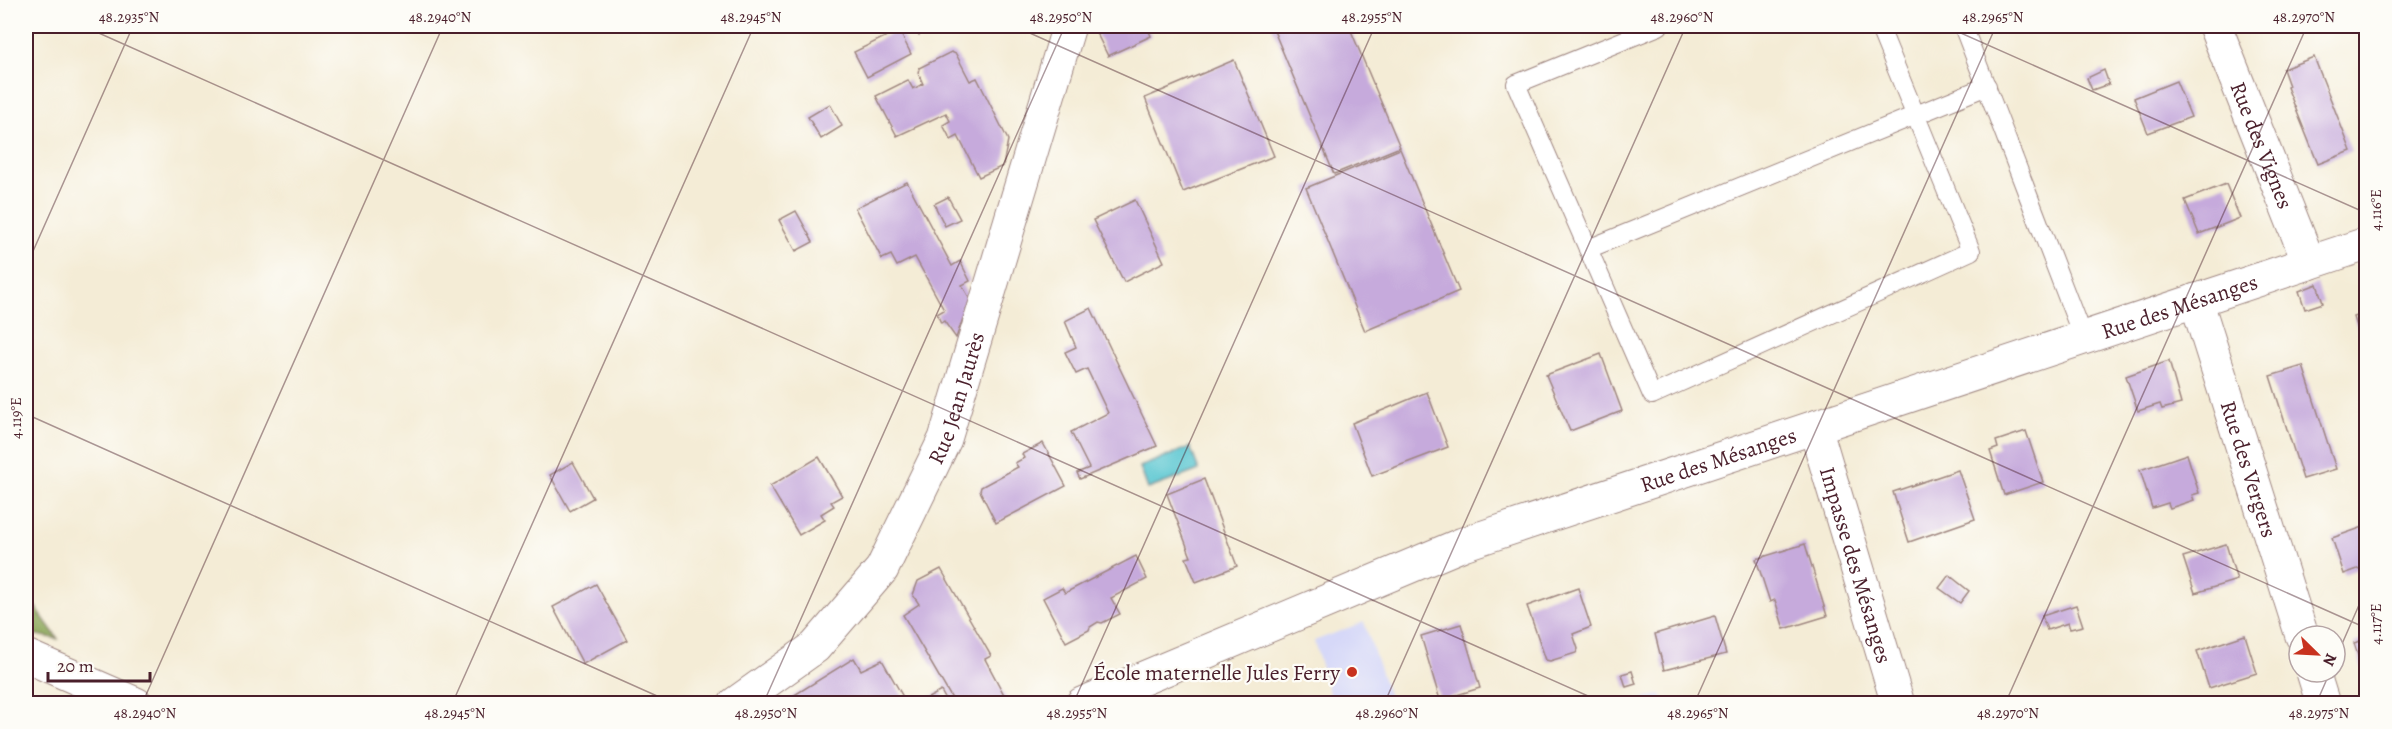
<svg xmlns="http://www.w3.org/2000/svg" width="2392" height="729" font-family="Alegreya,serif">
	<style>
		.built { fill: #d6d8f8 }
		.forest { fill: #8ca75a; stroke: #6b6342; stroke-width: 1.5 }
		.water { fill: #5bc7d2; stroke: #52737e; stroke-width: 1.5 }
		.building { fill: #c6aadc }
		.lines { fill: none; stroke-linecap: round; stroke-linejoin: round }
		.service-casing { stroke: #9f8680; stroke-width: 20 }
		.minor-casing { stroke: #9f8680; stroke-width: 35 }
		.tertiary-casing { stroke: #9f8680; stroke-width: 35 }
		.service { stroke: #fff; stroke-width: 18 }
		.minor { stroke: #fff; stroke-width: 33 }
		.tertiary { stroke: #fff; stroke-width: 33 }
		.ticks { fill: none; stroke: #4a1f2b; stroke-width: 1.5; stroke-opacity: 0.45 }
		.poi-dot { fill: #c8321e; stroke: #fdfcf7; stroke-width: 2 }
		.labels { text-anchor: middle; stroke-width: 4.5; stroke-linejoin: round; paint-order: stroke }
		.street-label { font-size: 22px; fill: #4a1f2b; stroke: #fdfcf7 }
		.poi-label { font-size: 22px; fill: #4a1f2b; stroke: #fdfcf7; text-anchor: end }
		.neatline { fill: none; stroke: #4a1f2b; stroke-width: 2 }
		.ticks-label { font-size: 15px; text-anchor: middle; fill: #4a1f2b }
	</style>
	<rect width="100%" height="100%" fill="#fdfcf7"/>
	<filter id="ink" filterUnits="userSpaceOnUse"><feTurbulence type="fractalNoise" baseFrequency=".0167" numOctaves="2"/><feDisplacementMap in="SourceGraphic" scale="12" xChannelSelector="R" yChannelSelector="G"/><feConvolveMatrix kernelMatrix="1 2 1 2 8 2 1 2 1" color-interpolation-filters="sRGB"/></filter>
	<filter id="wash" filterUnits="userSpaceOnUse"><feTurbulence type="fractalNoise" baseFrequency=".008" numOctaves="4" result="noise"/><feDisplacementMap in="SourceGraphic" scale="24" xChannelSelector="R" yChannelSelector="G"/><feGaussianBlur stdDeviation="1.35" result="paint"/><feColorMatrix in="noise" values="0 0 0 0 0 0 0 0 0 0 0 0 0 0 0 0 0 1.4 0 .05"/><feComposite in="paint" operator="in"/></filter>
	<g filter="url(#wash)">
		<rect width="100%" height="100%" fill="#f4ecd6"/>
		<g class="built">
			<path d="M1364,622L1391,703H1332L1314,641Z"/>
			<path d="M1661,694L1664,703H1628Z"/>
		</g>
		<path class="forest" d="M26,594L58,639L26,633Z"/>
		<path class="water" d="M1190,447L1199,470L1148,489L1140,467Z"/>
		<g id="blocks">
			<g class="building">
				<path d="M914,26H936L919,35Z"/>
				<path d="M1093,26H1147L1151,36L1108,56Z"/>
				<path d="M1272,26H1349L1400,147L1334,174Z"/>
				<path d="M899,30L911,54L867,77L854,52Z"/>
				<path d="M951,52L956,54L970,81L977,78L1008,140L1003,166L979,177L958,136L951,140L943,125L950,121L946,113L897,136L876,96L908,80L913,89L923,84L918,73L919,68Z"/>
				<path d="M2314,57L2351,151L2318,164L2287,87L2289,86L2283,69Z"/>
				<path d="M1234,60L1274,156L1183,192L1145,98Z"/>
				<path d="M2104,70L2109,84L2092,90L2087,78Z"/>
				<path d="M2176,81L2191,117L2148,133L2134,98Z"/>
				<path d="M830,104L842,126L821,139L808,117Z"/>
				<path d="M1400,149L1459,291L1365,331L1306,188Z"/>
				<path d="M907,182L952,266L960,261L970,281L962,285L970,299L956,338L944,321L941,323L937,314L944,310L915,257L897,266L891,255L882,259L855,208Z"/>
				<path d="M2226,184L2240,218L2199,234L2185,200Z"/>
				<path d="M948,197L960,219L945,226L934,204Z"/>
				<path d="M1135,200L1164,262L1124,282L1093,220Z"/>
				<path d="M796,211L813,242L796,251L779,220Z"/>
				<path d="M2317,284L2323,303L2305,309L2299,291Z"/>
				<path d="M1091,308L1157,446L1080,479L1077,473L1089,468L1071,432L1108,413L1087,369L1076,374L1065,352L1076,347L1065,321Z"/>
				<path d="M2366,313V354L2354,317Z"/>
				<path d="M1601,354L1622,411L1570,431L1546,375Z"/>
				<path d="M2169,361L2181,404L2162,409L2160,404L2138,411L2126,376Z"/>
				<path d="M2303,366L2336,469L2303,479L2270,376Z"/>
				<path d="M1427,392L1448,447L1372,476L1352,423Z"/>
				<path d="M2026,431L2043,482L2004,495L1990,451L1998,448L1996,441Z"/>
				<path d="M1043,443L1066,486L996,523L980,491L981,487L1018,467L1015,463L1024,458L1022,454Z"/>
				<path d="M2187,454L2199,493L2192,495L2194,500L2170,508L2168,503L2152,508L2140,470Z"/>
				<path d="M819,457L842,496L831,502L834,506L821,514L825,520L799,535L770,486Z"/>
				<path d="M573,462L593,498L570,511L550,475Z"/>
				<path d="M1958,470L1975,519L1909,542L1893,492Z"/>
				<path d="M1204,479L1237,566L1196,582L1186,558L1191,557L1167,494Z"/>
				<path d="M2366,526V566L2344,574L2332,538Z"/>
				<path d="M1805,544L1827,616L1784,629L1775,600L1770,602L1756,559Z"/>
				<path d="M2226,544L2237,580L2195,593L2183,557Z"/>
				<path d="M1136,556L1147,579L1111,598L1120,614L1102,623L1098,622L1090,627L1089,630L1066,642L1043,598L1062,588L1065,593Z"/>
				<path d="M941,569L991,656L985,659L1009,704H955L903,615L919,604L913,595L918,581Z"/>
				<path d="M1949,575L1969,591L1960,603L1939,588Z"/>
				<path d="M596,584L627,640L583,664L553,607Z"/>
				<path d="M1578,588L1591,627L1573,634L1578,649L1576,653L1550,661L1546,660L1527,606Z"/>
				<path d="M2076,605L2083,626L2070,629L2068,623L2047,630L2042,616Z"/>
				<path d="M1715,616L1726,654L1664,670L1655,634Z"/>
				<path d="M1461,624L1480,688L1440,700L1421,636Z"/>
				<path d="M2245,635L2257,673L2209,688L2197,651Z"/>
				<path d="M2366,639V680L2354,643Z"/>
				<path d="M854,658L861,670L882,660L907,704H780Z"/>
				<path d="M1632,671L1636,684L1626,687L1622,674Z"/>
				<path d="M941,691L948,704H917Z"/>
			</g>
		</g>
	</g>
	<g filter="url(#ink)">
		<use href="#blocks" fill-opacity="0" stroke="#9f8680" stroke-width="1.5"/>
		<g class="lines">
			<g class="service-casing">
				<g id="service">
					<path d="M1659,26L1516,84L1652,395L1971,251L1879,26"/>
					<path d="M1963,26L2083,338"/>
					<path d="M1588,249L1987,86"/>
				</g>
			</g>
			<g class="minor-casing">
				<g id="minor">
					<path id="s1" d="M2215,26L2309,263"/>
					<path id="s2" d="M2196,300L2302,636"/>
					<path id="s3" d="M1815,427L1898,704"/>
					<path d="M26,656L136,704"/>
					<path d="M2313,672L2323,704"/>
					<path id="s4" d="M1082,704L1463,544L2366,244"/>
				</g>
			</g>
			<g class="tertiary-casing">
				<g id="tertiary">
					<path id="s5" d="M735,704L815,647L882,569L945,439L1069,26"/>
				</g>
			</g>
			<use href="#service" class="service"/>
			<use href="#minor" class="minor"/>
			<use href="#tertiary" class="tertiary"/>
		</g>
	</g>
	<path class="ticks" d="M83,26L1606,704M1014,26L2366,628M1945,26L2366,213M26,267L133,26M26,414L675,704M2335,660L2366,589M142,704L443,26M452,704L754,26M763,704L1065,26M1073,704L1375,26M1384,704L1686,26M1694,704L1996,26M2005,704L2307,26M2316,704L2330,672"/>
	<circle class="poi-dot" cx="1352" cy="672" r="6"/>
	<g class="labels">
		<g class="street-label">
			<text dy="8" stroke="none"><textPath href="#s1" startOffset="128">Rue des Vignes</textPath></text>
			<text dy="8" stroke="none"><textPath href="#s4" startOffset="1168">Rue des Mésanges</textPath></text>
			<text dy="8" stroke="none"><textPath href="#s5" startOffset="388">Rue Jean Jaurès</textPath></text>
			<text dy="8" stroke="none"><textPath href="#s4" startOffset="682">Rue des Mésanges</textPath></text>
			<text dy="8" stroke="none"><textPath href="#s2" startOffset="177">Rue des Vergers</textPath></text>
			<text dy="8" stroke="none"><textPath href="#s3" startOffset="144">Impasse des Mésanges</textPath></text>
		</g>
		<g class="poi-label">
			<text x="1340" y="680">École maternelle Jules Ferry</text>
		</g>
	</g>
	<rect width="2392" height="729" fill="none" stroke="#fdfcf7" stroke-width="66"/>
	<g transform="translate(2317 654) rotate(114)"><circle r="28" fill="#fdfcf7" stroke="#b5a4a5" stroke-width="1.5"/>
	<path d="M0-4.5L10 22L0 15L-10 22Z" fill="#c8321e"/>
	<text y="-9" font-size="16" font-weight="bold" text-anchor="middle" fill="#4a1f2b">N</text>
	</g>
	<path d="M48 672v9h102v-9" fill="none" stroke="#4a1f2b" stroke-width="3"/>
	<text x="57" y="672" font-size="18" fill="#4a1f2b" stroke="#fdfcf7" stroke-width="4.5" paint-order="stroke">20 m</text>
	<rect x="33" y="33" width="2326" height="663" class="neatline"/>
	<g class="ticks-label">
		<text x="129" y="22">48.2935°N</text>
		<text x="440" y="22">48.2940°N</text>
		<text x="751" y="22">48.2945°N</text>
		<text x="1061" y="22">48.2950°N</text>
		<text x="1372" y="22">48.2955°N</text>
		<text x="1682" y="22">48.2960°N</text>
		<text x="1993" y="22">48.2965°N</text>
		<text x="2304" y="22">48.2970°N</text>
		<text transform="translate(2376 210) rotate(-90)" y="5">4.116°E</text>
		<text transform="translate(16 418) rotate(-90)" y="5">4.119°E</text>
		<text transform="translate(2376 624) rotate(-90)" y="5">4.117°E</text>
		<text x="145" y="718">48.2940°N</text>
		<text x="455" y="718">48.2945°N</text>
		<text x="766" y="718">48.2950°N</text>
		<text x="1077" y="718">48.2955°N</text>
		<text x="1387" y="718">48.2960°N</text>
		<text x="1698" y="718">48.2965°N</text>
		<text x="2008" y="718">48.2970°N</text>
		<text x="2319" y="718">48.2975°N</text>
	</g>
</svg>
